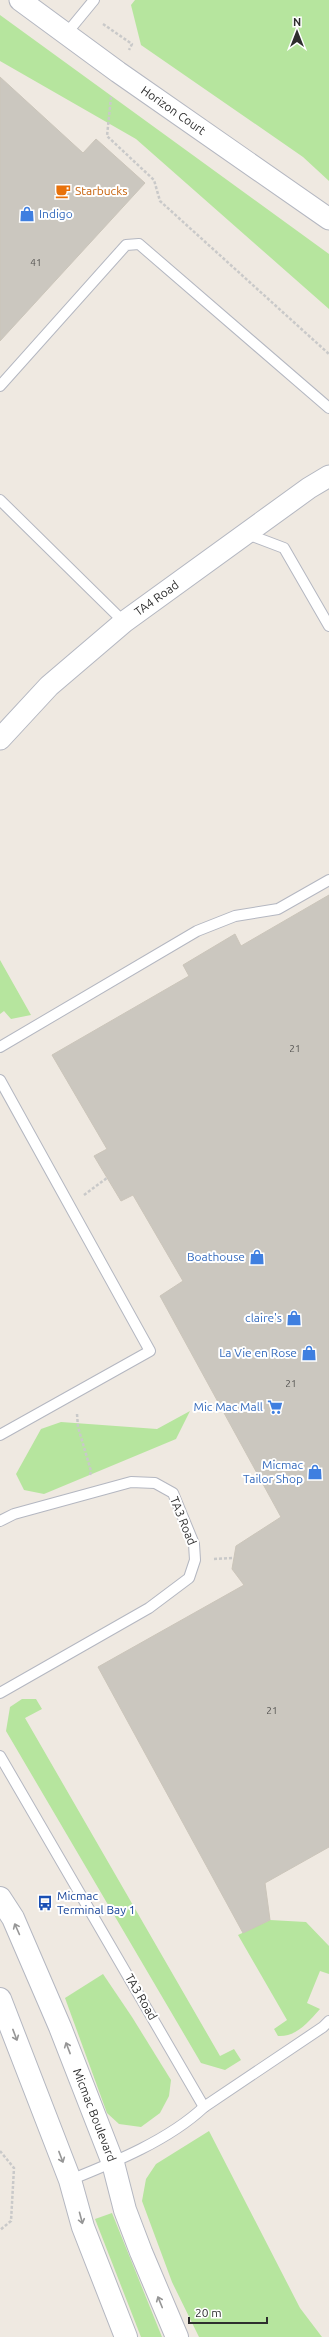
<svg xmlns="http://www.w3.org/2000/svg" width="329" height="2337" font-family="Ubuntu,sans-serif">
	<style>
		.green { fill: #b6e59e }
		.building { fill: #cbc7bf; stroke: #cbc5ba }
		.lines { fill: none; stroke-linecap: round; stroke-linejoin: round }
		.service-casing { stroke: #b4b7c1; stroke-width: 12 }
		.minor-casing { stroke: #b4b7c1; stroke-width: 23 }
		.tertiary-casing { stroke: #b4b7c1; stroke-width: 24 }
		.path { stroke: #c9c9c9; stroke-width: 2.5; stroke-dasharray: 3 2; stroke-linecap: butt }
		.service { stroke: #fff; stroke-width: 10 }
		.minor { stroke: #fff; stroke-width: 21 }
		.tertiary { stroke: #fff; stroke-width: 22 }
		.oneway { stroke: #969696 }
		.labels { text-anchor: middle; stroke-width: 4; stroke-linejoin: round; paint-order: stroke }
		.number-label { font-size: 10px; fill: #555452 }
		.street-label { font-size: 12px; fill: #2e2e2e; stroke: #fff }
		.food-label { font-size: 12px; fill: #c56008; stroke: #fff; text-anchor: start }
		.shop-label { font-size: 12px; fill: #366cbe; stroke: #fff; text-anchor: end }
		.transit-label { font-size: 12px; fill: #164399; stroke: #fff; text-anchor: start }
	</style>
	<rect width="100%" height="100%" fill="#efe9e1"/>
	<g class="green">
		<path d="M135,0H329V181L303,157L141,45L131,5Z"/>
		<path d="M0,15L329,254V309L136,139L0,61Z"/>
		<path d="M0,960L31,1015L11,1019L4,1011L0,1014Z"/>
		<path d="M190,1411L176,1439L44,1494L24,1490L16,1474L41,1429L61,1422L157,1429Z"/>
		<path d="M22,1699H36L42,1709L25,1718L220,2056L234,2049L241,2060L225,2070L201,2063L6,1731L10,1707Z"/>
		<path d="M270,1920L306,1922L329,1946V1974L320,1971L307,2003L320,2009C308,2022 297,2037 278,2036L274,2029L287,2020L238,1935Z"/>
		<path d="M103,1974L132,2017L171,2080L169,2096L160,2113L141,2127L119,2124L107,2113L65,1998Z"/>
		<path d="M209,2131L300,2308L322,2337H199L172,2282L142,2201L146,2179L156,2164Z"/>
		<path d="M112,2213L162,2337H141L95,2219Z"/>
	</g>
	<g class="building">
		<path d="M0,77L83,153L96,139L145,183L0,341Z"/>
		<path d="M329,895V1847L265,1883L270,1920L243,1933L98,1667L244,1585L232,1569L236,1546L281,1517L160,1296L183,1281L133,1195L121,1201L94,1156L107,1149L52,1055L189,976L183,965L235,934L241,946Z"/>
	</g>
	<g class="lines">
		<g class="service-casing">
			<g id="service">
				<path d="M66,34L94,0"/>
				<path d="M0,386L126,245L139,244L329,408"/>
				<path d="M0,500L124,622"/>
				<path d="M247,534L284,548L329,626"/>
				<path d="M0,1047L197,931L235,916L278,909L329,880"/>
				<path d="M0,1080L150,1351L0,1435"/>
				<path d="M0,1521L14,1514L131,1482L155,1483L173,1493L194,1544L195,1560L189,1578L149,1608L0,1693"/>
				<path d="M0,1756L204,2107"/>
				<path d="M70,2180C115,2162 169,2140 204,2107L323,2027L329,2021"/>
			</g>
		</g>
		<g class="minor-casing">
			<g id="minor">
				<path id="s1" d="M20,0L118,72L329,219"/>
				<path id="s2" d="M0,739L49,686L124,622L309,488L329,476"/>
			</g>
		</g>
		<g class="tertiary-casing">
			<g id="tertiary">
				<path id="s3" d="M0,1898L13,1918L60,2027L113,2163L125,2210L141,2252L177,2337"/>
				<path d="M0,1999L70,2180L83,2227L126,2337"/>
			</g>
		</g>
		<g class="path">
			<path d="M103,24L132,44L129,50"/>
			<path d="M111,97L107,136L154,180L160,201L329,354"/>
			<path d="M84,1195L107,1178"/>
			<path d="M77,1414L78,1427L91,1471L90,1475"/>
			<path d="M214,1559L234,1558"/>
			<path d="M0,2151L14,2168L11,2221L0,2230"/>
		</g>
		<use href="#service" class="service"/>
		<use href="#minor" class="minor"/>
		<use href="#tertiary" class="tertiary"/>
	</g>
	<defs><path id="oneway-shaft" d="M-6 0H5M1.5-3L5.5 0L1.5 3" fill="none" stroke-width="1.6" stroke-linecap="round" stroke-linejoin="round"/></defs>
	<g class="oneway">
		<use href="#oneway-shaft" transform="translate(17 1929) rotate(-114)"/>
		<use href="#oneway-shaft" transform="translate(15 2035) rotate(69)"/>
		<use href="#oneway-shaft" transform="translate(68 2048) rotate(-111)"/>
		<use href="#oneway-shaft" transform="translate(61 2157) rotate(69)"/>
		<use href="#oneway-shaft" transform="translate(81 2218) rotate(75)"/>
		<use href="#oneway-shaft" transform="translate(160 2302) rotate(-112)"/>
	</g>
	<defs>
		<g id="cafe-bare" transform="scale(1.2)"><path d="M-5.5-4.5H6V0H3Q3 3.5 0 3.5H-2.5Q-5.5 3.5-5.5 0ZM3-3.2v2h1.7v-2ZM-6 4.5H4V6H-6Z" fill="#e8710a" stroke="#fff" stroke-width="2.5" paint-order="stroke"/></g>
		<g id="shop-bare" transform="scale(1.2)"><path d="M-5-2.5h2.3a2.7 3.5 0 0 1 5.4 0H5L5.5 6h-11ZM-1.5-2.5h3a1.5 2.3 0 0 0-3 0Z" fill="#3f7fe0" stroke="#fff" stroke-width="2.5" paint-order="stroke"/></g>
		<g id="supermarket-bare" transform="scale(1.2)"><path d="M-6-5.5h2.5l.6 2H6L4.5 2H-2.5L-4.4-4H-6ZM-1.5 3.2a1.3 1.3 0 1 0 .1 0ZM3 3.2a1.3 1.3 0 1 0 .1 0Z" fill="#3f7fe0" stroke="#fff" stroke-width="2.5" paint-order="stroke"/></g>
		<g id="bus-bare" transform="scale(1.2)"><path d="M-5-6H5V4H4V6H2V4H-2V6H-4V4H-5ZM-3.5-4V0h7V-4ZM-3.5 1.2v1.5H-2V1.2ZM2 1.2v1.5H3.5V1.2Z" fill="#1a4fb4" stroke="#fff" stroke-width="2.5" paint-order="stroke"/></g>
	</defs>
	<g fill-rule="evenodd">
		<use href="#cafe-bare" x="63" y="191"/>
		<use href="#shop-bare" x="27" y="214"/>
		<use href="#shop-bare" x="257" y="1257"/>
		<use href="#shop-bare" x="294" y="1318"/>
		<use href="#shop-bare" x="309" y="1353"/>
		<use href="#supermarket-bare" x="275" y="1407"/>
		<use href="#shop-bare" x="315" y="1472"/>
		<use href="#bus-bare" x="45" y="1903"/>
	</g>
	<g class="labels">
		<g class="number-label">
			<text x="36" y="266">41</text>
			<text x="295" y="1052">21</text>
			<text x="291" y="1387">21</text>
			<text x="272" y="1714">21</text>
		</g>
		<g class="street-label">
			<text dy="4" stroke="none"><textPath href="#s1" startOffset="189">Horizon Court</textPath></text>
			<text dy="4" stroke="none"><textPath href="#s2" startOffset="211">TA4 Road</textPath></text>
			<text transform="translate(183 1521) rotate(68)" y="4">TA3 Road</text>
			<text transform="translate(141 1997) rotate(60)" y="4">TA3 Road</text>
			<text dy="4" stroke="none"><textPath href="#s3" startOffset="237">Micmac Boulevard</textPath></text>
		</g>
		<g class="food-label">
			<text x="75" y="195">Starbucks</text>
		</g>
		<g class="shop-label">
			<text x="39" y="218" text-anchor="start">Indigo</text>
			<text x="245" y="1261">Boathouse</text>
			<text x="282" y="1322">claire's</text>
			<text x="297" y="1357">La Vie en Rose</text>
			<text x="263" y="1411">Mic Mac Mall</text>
			<text x="303" y="1469">Micmac<tspan x="303" dy="14">Tailor Shop</tspan></text>
		</g>
		<g class="transit-label">
			<text x="57" y="1900">Micmac<tspan x="57" dy="14">Terminal Bay 1</tspan></text>
		</g>
	</g>
	<g transform="translate(297 32)" stroke="#ffffff" stroke-width="3" paint-order="stroke">
	<path d="M0-3L7 15L0 10L-7 15Z" fill="#2e2e2e"/>
	<text y="-6" font-size="11" font-weight="bold" text-anchor="middle" fill="#2e2e2e">N</text>
	</g>
	<path d="M189 2317v6h78v-6" fill="none" stroke="#2e2e2e" stroke-width="2"/>
	<text x="195" y="2317" font-size="12" fill="#2e2e2e" stroke="#ffffff" stroke-width="3" paint-order="stroke">20 m</text>
</svg>
